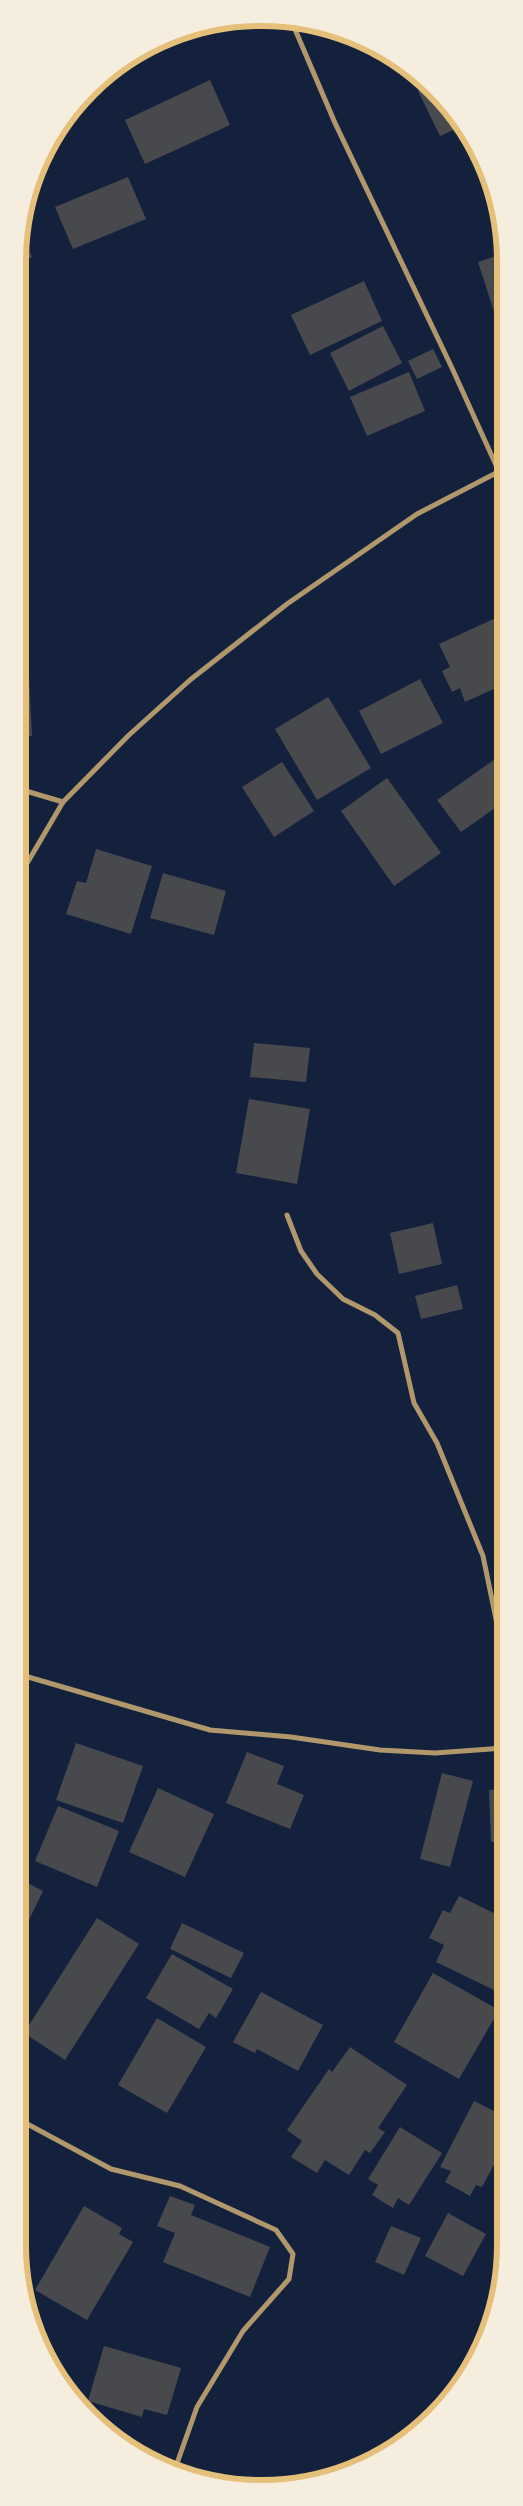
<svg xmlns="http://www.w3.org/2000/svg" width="523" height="2506" font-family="Quicksand,sans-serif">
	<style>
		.building { fill: #48494c }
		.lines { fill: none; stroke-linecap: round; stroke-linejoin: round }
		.minor { stroke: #b1986c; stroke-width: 5 }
		.rim { fill: none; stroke: #e5c07b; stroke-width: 6 }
	</style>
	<rect width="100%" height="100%" fill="#14213d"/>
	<g class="building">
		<path d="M210,80L230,125L145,164L125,120Z"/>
		<path d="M429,86L434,89L460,127L440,136L418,91Z"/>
		<path d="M128,177L146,219L73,249L55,207Z"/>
		<path d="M20,231L32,257L20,263Z"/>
		<path d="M505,253V322L498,324L478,262Z"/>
		<path d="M364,281L382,321L310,355L291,315Z"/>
		<path d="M383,326L402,363L349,391L330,353Z"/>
		<path d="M433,349L442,367L417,379L408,361Z"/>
		<path d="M409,372L425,411L367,436L350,397Z"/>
		<path d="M500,616L505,627V684L465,702L460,688L452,692L442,671L450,667L439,644Z"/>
		<path d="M29,677L32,736H19V678Z"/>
		<path d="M420,679L443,723L381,754L359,711Z"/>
		<path d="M328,697L371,768L317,800L275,729Z"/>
		<path d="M505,752V801L461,832L437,800Z"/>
		<path d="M282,762L314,811L274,837L242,787Z"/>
		<path d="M387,778L441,853L394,886L341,811Z"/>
		<path d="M96,849L152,866L131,934L66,914L77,881L86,883Z"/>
		<path d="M163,873L226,891L214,935L150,918Z"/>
		<path d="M254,1043L310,1048L306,1082L250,1077Z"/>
		<path d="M249,1099L310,1109L297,1184L236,1173Z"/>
		<path d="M433,1223L442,1264L399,1274L390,1233Z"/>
		<path d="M457,1285L463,1309L421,1319L415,1296Z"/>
		<path d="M76,1743L143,1766L123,1823L56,1800Z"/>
		<path d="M247,1752L284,1766L277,1784L304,1795L290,1829L226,1803Z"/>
		<path d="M442,1773L473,1781L450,1867L420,1859Z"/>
		<path d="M158,1788L214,1814L185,1877L129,1852Z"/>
		<path d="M504,1789V1842H491L489,1790Z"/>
		<path d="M58,1806L119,1831L97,1887L35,1861Z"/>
		<path d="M18,1878L43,1891L28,1922L18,1917Z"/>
		<path d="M459,1896L504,1918V1970L494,1990L436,1962L444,1945L429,1938L443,1910L450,1913Z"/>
		<path d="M97,1918L139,1944L65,2060L24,2033Z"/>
		<path d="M182,1923L244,1953L231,1978L170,1949Z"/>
		<path d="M172,1954L233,1989L216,2018L209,2013L199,2029L146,1998Z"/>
		<path d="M433,1973L499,2010L459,2079L394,2042Z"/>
		<path d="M261,1992L323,2025L298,2071L257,2049L255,2053L233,2042Z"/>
		<path d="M157,2018L206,2047L167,2113L118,2085Z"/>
		<path d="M350,2047L407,2085L378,2128L385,2132L370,2153L365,2150L349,2175L325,2160L317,2173L291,2157L302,2141L287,2130L329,2069L332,2072Z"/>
		<path d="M474,2101L504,2116V2146L482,2187L476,2185L470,2196L445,2182L451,2171L440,2167Z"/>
		<path d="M400,2127L442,2153L409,2205L398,2198L393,2208L372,2195L378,2185L368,2179Z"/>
		<path d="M170,2196L195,2205L191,2215L270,2247L250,2297L163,2262L175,2233L157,2226Z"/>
		<path d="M84,2206L122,2228L119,2234L133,2242L87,2320L35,2290Z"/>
		<path d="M448,2213L486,2234L463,2276L425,2256Z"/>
		<path d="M391,2226L421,2238L404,2275L375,2262Z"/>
		<path d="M104,2346L181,2368L167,2415L144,2409L142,2417L88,2401Z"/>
	</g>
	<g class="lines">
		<g class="minor">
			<path d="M291,20L335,123L452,368L505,485"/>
			<path d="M19,789L63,802"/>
			<path d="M19,877L63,802L129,735L190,680L287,604L417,514L500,471"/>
			<path d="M287,1215L301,1251L317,1274L343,1299L375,1315L398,1333L414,1403L437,1443L483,1556L504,1658"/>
			<path d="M18,1674L210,1730L291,1737L380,1750L435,1753L504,1748"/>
			<path d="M499,1749L504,1662"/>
			<path d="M18,2119L111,2169L180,2186L276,2230L293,2254L289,2279L243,2331L197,2407L175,2469"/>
		</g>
	</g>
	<path d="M0 0H523V2506H0ZM261 26H262A235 235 0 0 1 497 261V2245A235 235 0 0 1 262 2480H261A235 235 0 0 1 26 2245V261A235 235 0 0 1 261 26Z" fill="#f5edde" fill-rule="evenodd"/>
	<path class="rim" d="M261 26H262A235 235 0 0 1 497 261V2245A235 235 0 0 1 262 2480H261A235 235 0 0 1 26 2245V261A235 235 0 0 1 261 26Z"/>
</svg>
